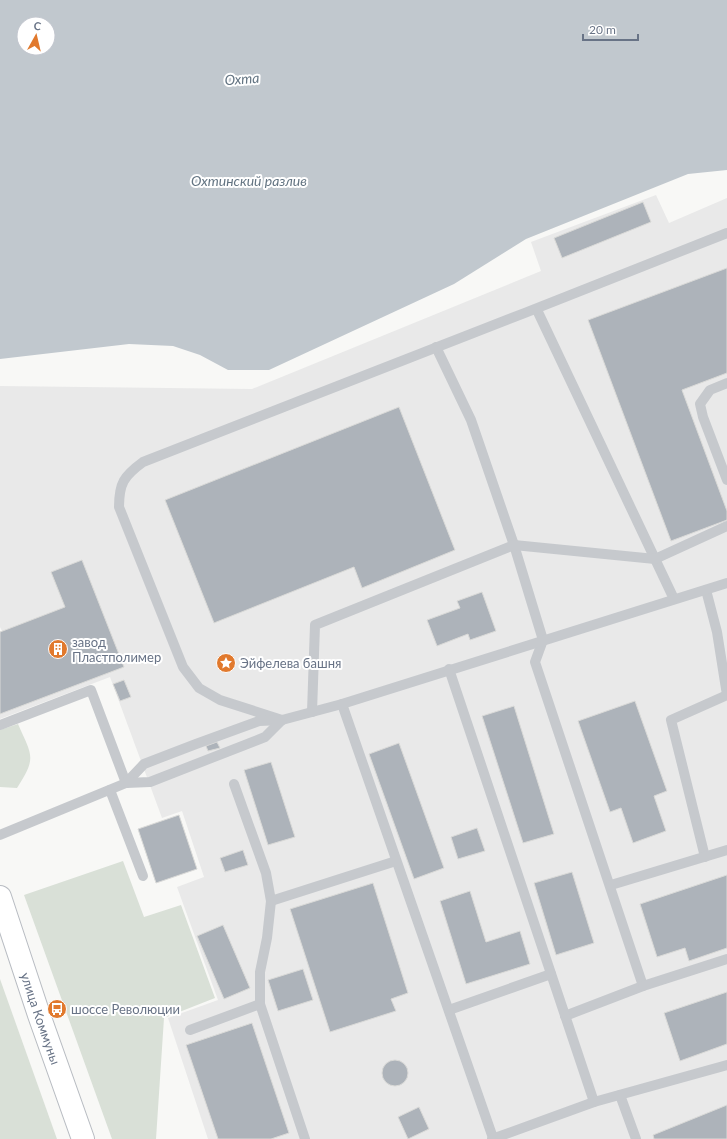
<svg xmlns="http://www.w3.org/2000/svg" width="727" height="1139" font-family="Lato,sans-serif">
	<style>
		.built { fill: #e9e9e9 }
		.green { fill: #d9e0d7 }
		.water { fill: #c1c8ce; fill-rule: evenodd }
		.building { fill: #adb3ba; stroke: #dadad8 }
		.lines { fill: none; stroke-linecap: round; stroke-linejoin: round }
		.secondary-casing { stroke: #b8bcc2; stroke-width: 24 }
		.lane { stroke: #c6c9cd; stroke-width: 10 }
		.secondary { stroke: #fff; stroke-width: 22 }
		.labels { text-anchor: middle; stroke-width: 4; stroke-linejoin: round; paint-order: stroke }
		.poi-label { font-size: 13px; fill: #687386; stroke: #fff; text-anchor: start }
		.street-label { font-size: 13px; fill: #687386; stroke: #fff }
		.water-label { font-size: 14px; font-style: italic; fill: #637482; stroke: #fff }
	</style>
	<rect width="100%" height="100%" fill="#f8f8f6"/>
	<path class="built" d="M656,195L669,223L727,198V1139H208L168,1018L218,1000L177,887L204,877L182,811L162,818L110,677L0,719V632L2,631L0,627V386L252,389L541,271L531,242Z"/>
	<g class="green">
		<path d="M18,724C32,756 37,757 17,788L0,787V730Z"/>
		<path d="M123,861L144,917L181,905L215,998L164,1018L156,1139H112L24,895Z"/>
		<path d="M0,979L57,1139H0Z"/>
	</g>
	<path class="water" d="M0,0H727V170L688,174L526,239L454,284L269,370H228L200,355L173,346L129,344L0,359ZM24,24H48V48H24Z"/>
	<g class="building">
		<path d="M643,202L651,222L562,258L554,238Z"/>
		<path d="M727,268V373L682,390L727,511V520L671,541L588,320Z"/>
		<path d="M399,407L455,550L362,588L354,567L214,623L165,500Z"/>
		<path d="M82,560L124,667L0,714V632L65,607L51,572Z"/>
		<path d="M482,592L496,631L470,640L468,634L437,646L427,620L460,608L457,601Z"/>
		<path d="M124,680L131,697L120,701L113,684Z"/>
		<path d="M635,701L667,791L654,796L666,831L633,843L621,808L610,812L578,721Z"/>
		<path d="M514,706L554,834L523,843L482,716Z"/>
		<path d="M217,742L220,748L208,751L206,746Z"/>
		<path d="M399,743L444,868L414,879L369,754Z"/>
		<path d="M271,762L295,837L268,845L244,770Z"/>
		<path d="M179,815L197,869L156,883L138,829Z"/>
		<path d="M477,828L485,851L458,859L451,837Z"/>
		<path d="M243,850L248,865L225,872L220,858Z"/>
		<path d="M572,872L594,943L556,955L534,883Z"/>
		<path d="M727,875V948L689,961L685,948L657,957L640,904Z"/>
		<path d="M373,883L408,993L391,999L396,1011L330,1032L290,909Z"/>
		<path d="M470,891L486,942L520,931L530,964L466,984L440,901Z"/>
		<path d="M223,925L250,988L224,999L197,936Z"/>
		<path d="M303,969L313,1000L278,1011L268,980Z"/>
		<path d="M727,992V1044L680,1061L664,1013Z"/>
		<path d="M252,1023L289,1133L271,1139H218L186,1045Z"/>
		<circle cx="395" cy="1073" r="13"/>
		<path d="M727,1105V1139H654L653,1135Z"/>
		<path d="M419,1107L429,1129L408,1139L398,1117Z"/>
	</g>
	<g class="lines">
		<g class="secondary-casing">
			<g id="secondary">
				<path id="s1" d="M0,897L39,1015L83,1139"/>
			</g>
		</g>
		<g class="lane">
			<path d="M537,310L674,599"/>
			<path d="M436,347L471,420L514,545L543,640L535,662L643,986L565,1016"/>
			<path d="M727,383L710,390L700,404L703,417L727,480"/>
			<path d="M706,590L717,632L727,695"/>
			<path d="M449,669L594,1102"/>
			<path d="M342,704L493,1138"/>
			<path d="M312,712L315,625L514,545L655,559L727,526"/>
			<path d="M282,720L220,700L199,688L183,667L119,507C119,483 124,476 143,462C337,385 533,311 727,233"/>
			<path d="M0,725L91,690L126,783"/>
			<path d="M126,783L144,764L196,744L259,721L282,720L342,704L727,583"/>
			<path d="M234,784L266,873L271,901L267,938L260,972V1004L305,1139"/>
			<path d="M110,790L143,876"/>
			<path d="M0,835L126,783L150,782L265,737L282,720"/>
			<path d="M705,857L671,720L727,695"/>
			<path d="M611,885L727,850"/>
			<path d="M271,901L396,861"/>
			<path d="M643,986L727,959"/>
			<path d="M449,1010L551,974"/>
			<path d="M190,1030L260,1004"/>
			<path d="M620,1095L636,1139"/>
			<path d="M492,1139L594,1102L727,1065"/>
		</g>
		<use href="#secondary" class="secondary"/>
	</g>
	<defs>
		<g id="building-disc" transform="scale(1)"><circle r="9.5" fill="#e1792d" stroke="#fff"/><path d="M-4-6H4V6H1V3H-1V6H-4ZM-2.5-4.3h1.7v1.8h-1.7ZM.8-4.3h1.7v1.8H.8ZM-2.5-1h1.7V.8h-1.7ZM.8-1h1.7V.8H.8Z" fill="#fff"/></g>
		<g id="sight-disc" transform="scale(1)"><circle r="9.5" fill="#e1792d" stroke="#fff"/><path d="M0-6L1.8-2.2L6-1.7L2.9 1.2L3.7 5.4L0 3.3L-3.7 5.4L-2.9 1.2L-6-1.7L-1.8-2.2Z" fill="#fff"/></g>
		<g id="bus-disc" transform="scale(1)"><circle r="9.5" fill="#e1792d" stroke="#fff"/><path d="M-5-6H5V4H4V6H2V4H-2V6H-4V4H-5ZM-3.5-4V0h7V-4ZM-3.5 1.2v1.5H-2V1.2ZM2 1.2v1.5H3.5V1.2Z" fill="#fff"/></g>
	</defs>
	<g fill-rule="evenodd">
		<use href="#building-disc" x="58" y="649"/>
		<use href="#sight-disc" x="226" y="663"/>
		<use href="#bus-disc" x="57" y="1009"/>
	</g>
	<g class="labels">
		<g class="poi-label">
			<text x="72" y="647">завод<tspan x="72" dy="15">Пластполимер</tspan></text>
			<text x="240" y="668">Эйфелева башня</text>
			<text x="71" y="1014">шоссе Революции</text>
		</g>
		<g class="street-label">
			<text dy="5" stroke="none"><textPath href="#s1" startOffset="128">улица Коммуны</textPath></text>
		</g>
		<g class="water-label">
			<text transform="translate(242 79) rotate(-4)" y="5">Охта</text>
			<text x="249" y="186">Охтинский разлив</text>
		</g>
	</g>
	<g transform="translate(36 36) rotate(8)"><circle r="19" fill="#ffffff" stroke="#c3c7cf"/>
	<path d="M0-3L7 15L0 10L-7 15Z" fill="#e1792d"/>
	<text y="-6" font-size="11" font-weight="bold" text-anchor="middle" fill="#687386">С</text>
	</g>
	<path d="M583 34v6h55v-6" fill="none" stroke="#687386" stroke-width="2"/>
	<text x="589" y="34" font-size="12" fill="#687386" stroke="#ffffff" stroke-width="3" paint-order="stroke">20 m</text>
</svg>
